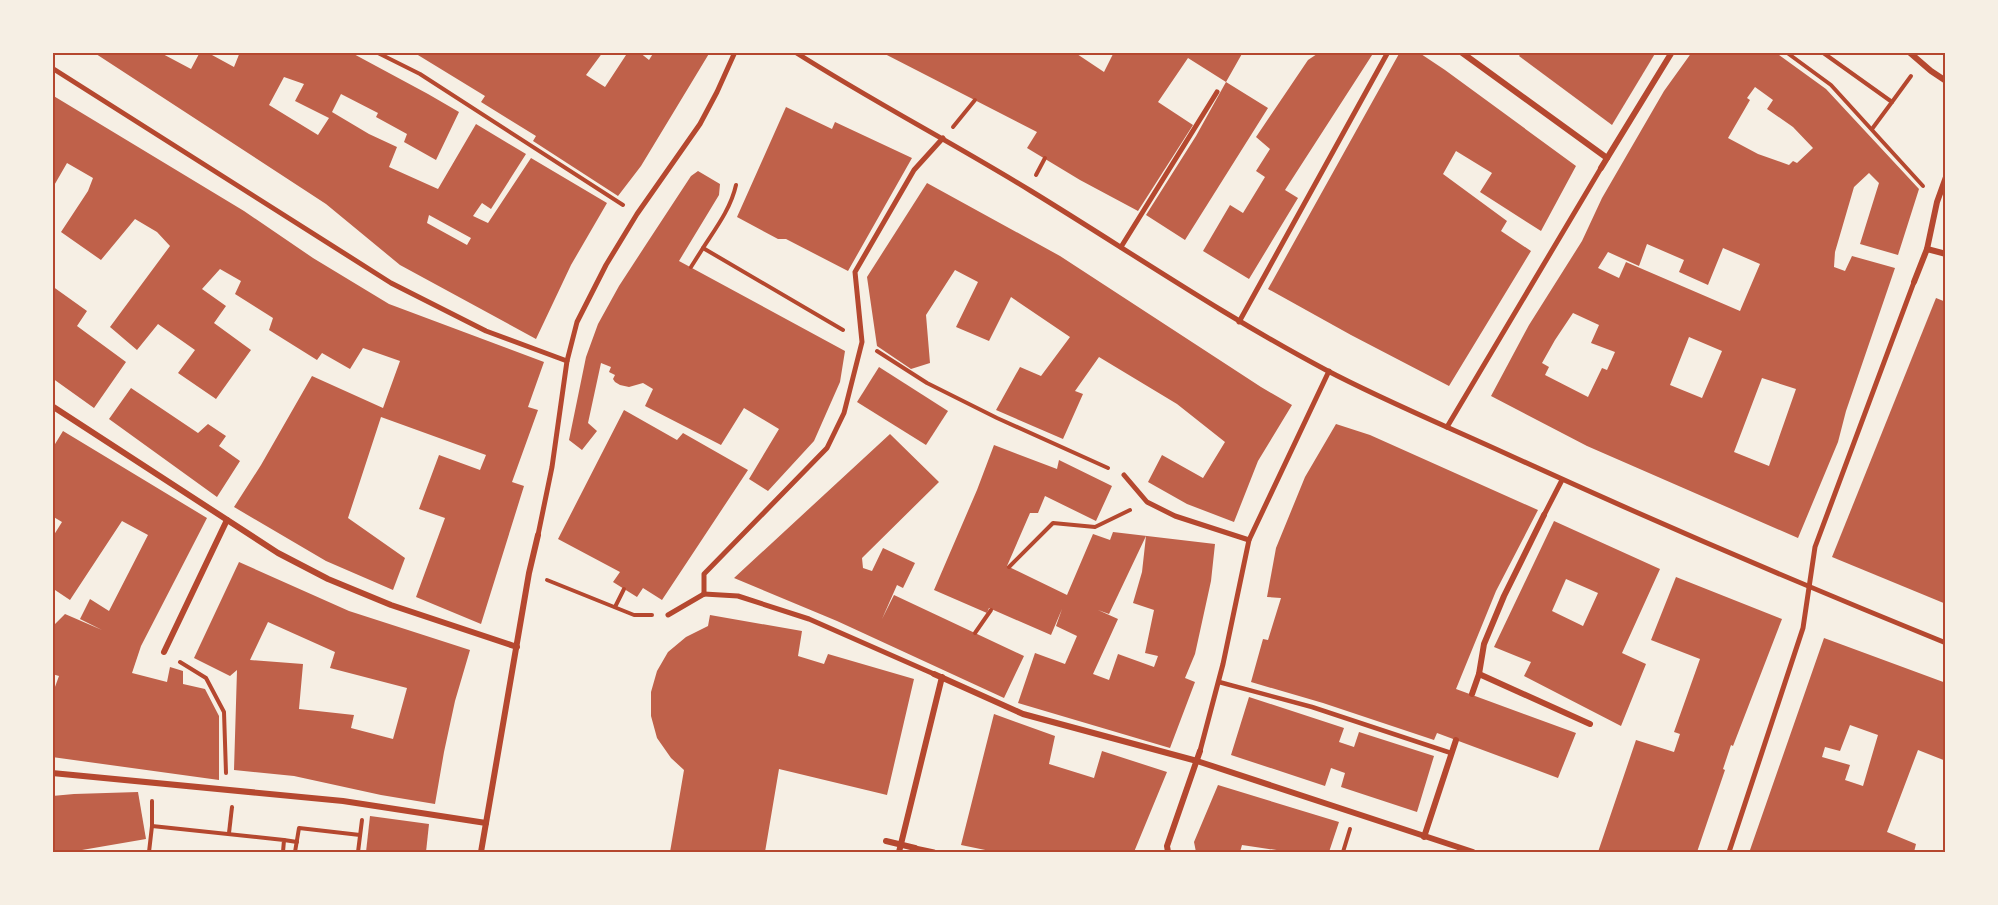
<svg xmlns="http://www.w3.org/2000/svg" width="1998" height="905" font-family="Helvetica,sans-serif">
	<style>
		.building { fill: #bf614a; fill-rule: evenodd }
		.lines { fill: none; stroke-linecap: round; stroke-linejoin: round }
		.path { stroke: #b5482f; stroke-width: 4 }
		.service { stroke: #b5482f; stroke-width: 4.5 }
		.pedestrian { stroke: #b5482f; stroke-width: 5 }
		.minor { stroke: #b5482f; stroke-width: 6 }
		.neatline { fill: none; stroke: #b5482f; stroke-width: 2 }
	</style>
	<rect width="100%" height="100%" fill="#f6efe4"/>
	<g class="building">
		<path d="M93,52H159L191,69L200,52H213L212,55L234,67L240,52H350L428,94L459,112L436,160L404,142L407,134L376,117L378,113L341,94L332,112L369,134L397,147L389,167L438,189L476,124L526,154L491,209L482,203L473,216L488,223L531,158L607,203L571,265L536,339L400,265L326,204ZM284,77L304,84L295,101L329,118L318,135L269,105ZM429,215L471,238L467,245L427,223Z"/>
		<path d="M413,52H603L586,75L605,87L628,52H639L649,60L654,52H710L641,166L618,196L533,141L536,136L481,102L485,96Z"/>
		<path d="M881,52H1074L1104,72L1114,52H1243L1226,82L1268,108L1185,240L1146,215L1196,136L1226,82L1188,58L1158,102L1193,125L1138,211L1080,180L1027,148L1037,132Z"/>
		<path d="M1320,52H1374L1285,190L1298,198L1249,279L1203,251L1230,205L1243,213L1265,177L1256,171L1270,149L1256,137L1308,60Z"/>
		<path d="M1400,52H1418L1445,70L1576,166L1541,231L1480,192L1492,173L1456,151L1443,174L1507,221L1501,231L1531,251L1449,386L1351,335L1268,289Z"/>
		<path d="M1522,52H1656L1612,125L1519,56Z"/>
		<path d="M1692,52H1775L1826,89L1919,189L1898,255L1860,244L1879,183L1869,173L1854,187L1835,252L1834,267L1845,271L1852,256L1895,268L1846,411L1838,442L1798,538L1587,446L1491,396L1529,325L1582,241L1602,198L1664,91ZM1755,87L1773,100L1767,109L1793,127L1813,148L1797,163L1793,161L1789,165L1758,154L1728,138L1750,100L1747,98ZM1647,244L1684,260L1679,272L1708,285L1723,248L1760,264L1740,311L1626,262L1619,278L1598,268L1608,252L1639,266ZM1573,313L1599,325L1591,343L1615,352L1607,370L1602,368L1588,397L1545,375L1549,367L1542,363L1555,340ZM1689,337L1722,351L1702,398L1670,385ZM1762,378L1796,389L1769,466L1734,452Z"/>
		<path d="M52,95L244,211L313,258L389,304L544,362L528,407L538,410L512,482L524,486L481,624L416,597L445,518L419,509L439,455L480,470L486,455L381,417L348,518L405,558L393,590L326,561L234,507L261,465L312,376L383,408L400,361L363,348L350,369L322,353L317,360L269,330L273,318L235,294L241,281L220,269L202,289L226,306L214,323L251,350L216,399L178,373L195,350L158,324L137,350L110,327L170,246L157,232L135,219L101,260L61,232L88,191L93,178L67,163L52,189Z"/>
		<path d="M786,107L832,129L835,122L912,158L848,271L786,239H778L737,217Z"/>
		<path d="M698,171L720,184L719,195L679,261L845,351L840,382L814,441L768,491L749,479L779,429L744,408L721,445L645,406L653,389L643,383L629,387L620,385L615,382L613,379L615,375L609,372L611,367L601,363L588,423L597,431L582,450L569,440L586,357L598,324L619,286L647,243L691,176Z"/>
		<path d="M927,183L1060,256L1261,387L1292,405L1258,461L1234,522L1187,504L1148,482L1162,455L1203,478L1225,442L1177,404L1099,357L1075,391L1083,394L1063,439L996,410L1020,367L1041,376L1070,337L1011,297L989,341L956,327L978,282L955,270L926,315L930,363L911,369L877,346L867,277Z"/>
		<path d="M52,286L87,311L77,326L126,362L94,408L52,378Z"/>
		<path d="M1936,298L1946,302V604L1832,557Z"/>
		<path d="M879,367L948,411L926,445L857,402Z"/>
		<path d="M131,388L198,433L208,424L226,436L219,446L240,461L217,497L109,419Z"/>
		<path d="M624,410L677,440L683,433L748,470L662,600L643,588L637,597L613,582L620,572L558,539Z"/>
		<path d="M1336,424L1370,435L1538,510L1496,591L1456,689L1576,733L1558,778L1437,733L1434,740L1323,703L1251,682L1263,639L1268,640L1281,598L1267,597L1276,548L1305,477Z"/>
		<path d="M63,431L207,518L141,646L132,673L167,682L170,667L183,671V684L205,689L219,716V780L52,757V695L59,676L52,674V627L65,614L102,630L80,619L90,599L109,611L148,535L122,521L70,600L52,588V538L62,522L52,516V449Z"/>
		<path d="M890,434L939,482L862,558L863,568L872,571L883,548L915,563L903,588L897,585L882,619L894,595L1024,656L1004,698L837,621L734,578Z"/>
		<path d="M994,445L1057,469L1059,460L1112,486L1096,521L1045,496L1038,513H1030L1007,566L1067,595L1093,534L1110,540L1113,532L1215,544L1211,581L1195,654L1185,678L1195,682L1170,748L1018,703L1035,653L1065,664L1077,636L1056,626L1062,609L1051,635L989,608L987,613L934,590L977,490ZM1146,536L1142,572L1133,603L1154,610L1145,653L1158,656L1154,667L1118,654L1109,680L1093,674L1118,619L1098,610L1109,614Z"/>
		<path d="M1554,521L1660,569L1622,653L1646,664L1621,726L1524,676L1531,662L1494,647ZM1566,579L1598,593L1583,626L1552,611Z"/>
		<path d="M239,562L349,611L470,650L455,701L444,752L435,804L381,795L294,776L234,770L237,670L230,676L194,658ZM268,622L335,652L330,668L407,688L393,739L351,728L354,715L299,709L303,664L250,660Z"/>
		<path d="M1676,577L1782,619L1733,746L1731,745L1723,769L1725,770L1697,852H1598L1636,740L1674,752L1680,734L1674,732L1700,659L1651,640Z"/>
		<path d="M710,615L802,631L798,656L824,664L828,654L914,679L887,795L779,769L765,852H670L684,770L671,758L657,738L651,716V692L657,671L668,652L686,637L708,626Z"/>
		<path d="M1824,638L1946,683V761L1918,750L1887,832L1916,844L1914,852H1758L1750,850ZM1850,725L1878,735L1863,786L1845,780L1850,765L1822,757L1825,747L1840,751Z"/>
		<path d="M1249,697L1344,728L1339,742L1354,747L1359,732L1434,756L1417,812L1341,787L1345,773L1331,768L1325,786L1231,755Z"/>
		<path d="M994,714L1055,736L1049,764L1094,778L1102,751L1167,772L1134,852H995L961,845Z"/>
		<path d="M1218,785L1339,822L1329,852H1290L1242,845L1240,852H1196L1194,842Z"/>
		<path d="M138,792L146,839L82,850L52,852V796L74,794Z"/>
		<path d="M370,816L429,824L426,852H366Z"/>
	</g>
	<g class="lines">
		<g class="path">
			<path d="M376,52L420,74L623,205"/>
			<path d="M1786,52L1831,85L1923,186"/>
			<path d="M1822,52L1892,102L1872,129"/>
			<path d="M1892,102L1911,76"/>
			<path d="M953,127L975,100"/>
			<path d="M1036,175L1045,158"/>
			<path d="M736,185C731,208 716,228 703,248L843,330"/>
			<path d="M691,267L703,248"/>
			<path d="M877,351L927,383L997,418L1108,468"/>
			<path d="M1009,567L1053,523L1095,527L1130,510"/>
			<path d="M547,580L634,615H652"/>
			<path d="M615,607L624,589"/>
			<path d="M975,633L991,610"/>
			<path d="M180,662L206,678L224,712L226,773"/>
			<path d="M152,826L284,840L283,852"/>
			<path d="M229,833L232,807"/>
			<path d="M284,840L297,842"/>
			<path d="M149,852L152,826V801"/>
			<path d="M295,852L299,828L360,835"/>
			<path d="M358,852L362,820"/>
			<path d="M1343,852L1350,829"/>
		</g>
		<path class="service" d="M1219,682L1312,707L1451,753"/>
		<g class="pedestrian">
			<path d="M795,52C872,101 953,143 1031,191C1129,251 1224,316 1326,370C1385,401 1448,427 1509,455C1653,521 1798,583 1946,643"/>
			<path d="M52,68L391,283L486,331L567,361"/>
			<path d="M1121,247L1217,92"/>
			<path d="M1239,322L1388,52"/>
			<path d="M1447,427L1601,168"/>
			<path d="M1124,475L1147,502L1175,516L1249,540"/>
			<path d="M1544,515L1562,480"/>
			<path d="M538,535L552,467L567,361L577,322L606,265L637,214L700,124L717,92L735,52"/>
			<path d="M704,594V574L827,448L844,413L862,342L855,272L914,170L943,138"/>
			<path d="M704,594L738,596L809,619L934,674"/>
			<path d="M668,615L704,594"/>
			<path d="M1200,751L1223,664L1249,540L1329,371"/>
			<path d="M915,848L934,852"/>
			<path d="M1729,852L1803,628L1815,547L1914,282"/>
		</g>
		<g class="minor">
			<path d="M1461,52L1607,158"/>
			<path d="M1909,52L1931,71L1946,81"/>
			<path d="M1601,168L1672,52"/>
			<path d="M1927,249L1946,254"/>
			<path d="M1914,282L1927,249L1937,202L1946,177"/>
			<path d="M52,406L278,553L328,579L391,605L517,647"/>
			<path d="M164,652L227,520"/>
			<path d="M934,674L1023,714L1197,761L1473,852"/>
			<path d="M1479,674L1484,644L1504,596L1544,515"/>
			<path d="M1472,694L1479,674L1590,724"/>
			<path d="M52,773L343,801L486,823"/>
			<path d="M1424,837L1456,740"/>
			<path d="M886,841L915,848"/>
			<path d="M481,852L529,573L538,535"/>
			<path d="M899,852L942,677"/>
			<path d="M1168,852L1167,846L1200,751"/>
		</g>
	</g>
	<rect width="1998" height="905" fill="none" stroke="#f6efe4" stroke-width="108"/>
	<rect x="54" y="54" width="1890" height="797" class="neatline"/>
</svg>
